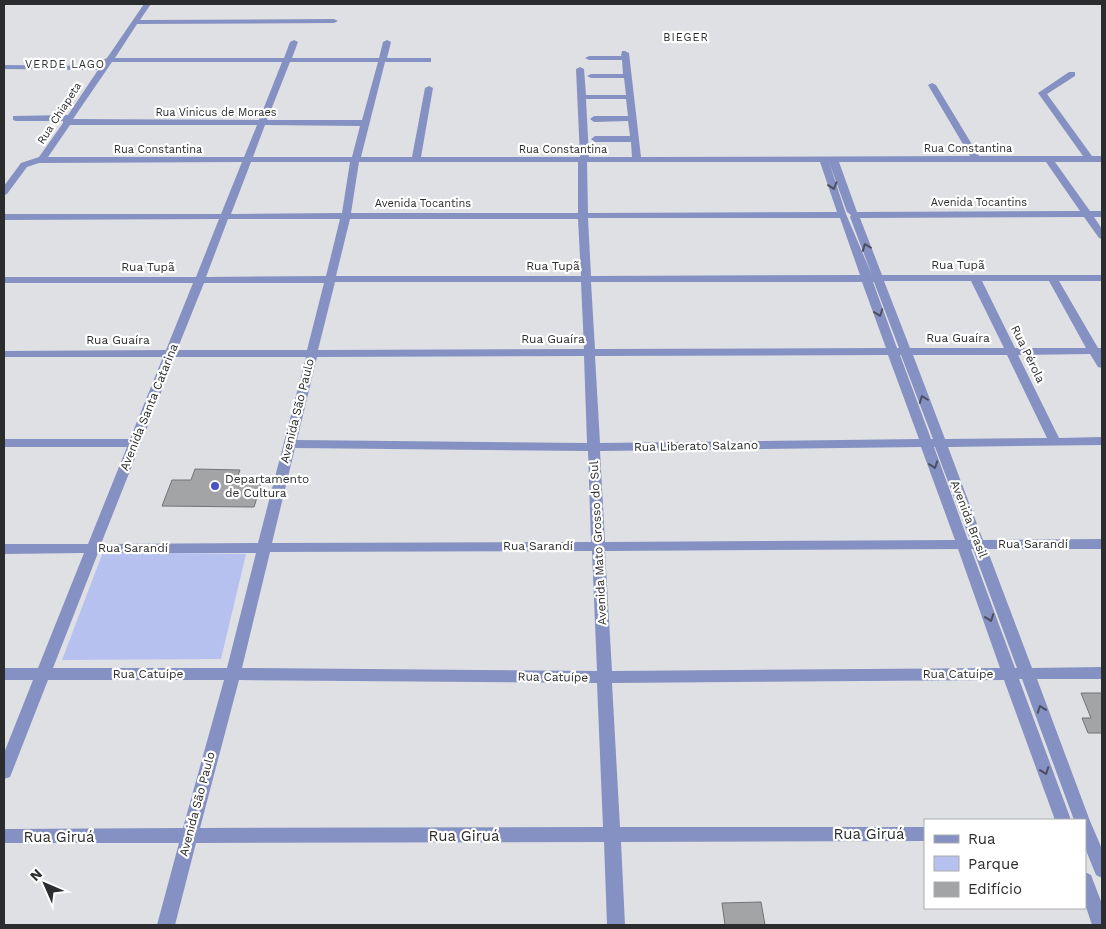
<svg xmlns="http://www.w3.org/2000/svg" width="1106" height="929" font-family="'Work Sans',sans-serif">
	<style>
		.green { fill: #b6c1f0 }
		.building { fill: #a3a4a6; stroke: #727376 }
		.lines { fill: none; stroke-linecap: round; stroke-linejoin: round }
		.minor { fill: #8591c2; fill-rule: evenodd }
		.oneway { stroke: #4a4f61 }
		.poi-dot { fill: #4953c8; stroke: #fff; stroke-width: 2 }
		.labels { text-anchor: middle; stroke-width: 4.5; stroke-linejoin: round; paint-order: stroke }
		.far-neighbourhood-label { font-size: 11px; letter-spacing: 1px; fill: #2b2c2d; stroke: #fff }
		.far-street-label { font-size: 11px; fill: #2b2c2d; stroke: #fff }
		.street-label { font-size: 12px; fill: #2b2c2d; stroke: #fff }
		.poi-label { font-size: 12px; fill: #2b2c2d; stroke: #fff; text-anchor: start }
		.near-street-label { font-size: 15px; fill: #2b2c2d; stroke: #fff }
	</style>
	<rect width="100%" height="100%" fill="#dfe0e3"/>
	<path class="green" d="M103,552L246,554L221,659L62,660Z"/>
	<g class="building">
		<path d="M195,469L240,470L236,481H262L254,507L162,506L172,480H191Z"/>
		<path d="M1081,693H1102V733H1088L1082,718H1091Z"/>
		<path d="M761,902L765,925H725L722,903Z"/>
	</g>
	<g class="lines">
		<g class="minor">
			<path d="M144,4H151L140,20L334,19L338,21L334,23L137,24L115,58H284L290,42L294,40L298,42L292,58H379L383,42L387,40L391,42L387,58H431V62H385L361,157H412L425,88L429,86L433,88L421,157H580L576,69L580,67L584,69L586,95H626L624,78H591L587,76L591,74H623L622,60H589L585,58L589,56H621L622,51H625L629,53L641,157L970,156L928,85L932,83L936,85L979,156H1083L1038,93L1069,72H1075V76L1047,94L1092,156H1102V162H1055L1090,211H1102V217H1094L1102,229V239L1099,238L1084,217L860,218L882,275H1102V281H1059L1098,348H1102V368L1098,367L1090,354L1018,355L1059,438L1102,437V445L948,447L983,540L1102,539V549H987L1032,668L1102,667V679H1037L1090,821L1102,849V878L1096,875L1085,848V820H1074L1022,679H1019L1071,820H1055L1004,680L612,683L620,827H925V841L621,842L625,925H607L604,842L196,843L175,925H157L179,843H4V829L183,828L224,680H48L12,772L10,777L4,779V753L33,680H4V668H38L84,553L4,554V544H88L127,447H4V439H130L163,357H4V351L166,350L193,283H4V277H196L219,219L4,220V214H221L242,162L39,163L27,167L7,194L4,195V186L21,163L39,157L63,123V121H16L13,120V116L68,115L98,70L4,69V65L102,66L104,62L103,60L107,58ZM112,62H282L259,120L73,119ZM290,62H378L362,120H267ZM586,99H626L628,116H594L590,119L594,122L628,121L630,136H595L591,139L595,142H631L632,157H589ZM70,125H257L244,157H48ZM265,125L360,126L352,157H253ZM251,162H350L342,213L231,214ZM359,162H578V213H351ZM587,162H820L837,212L588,213ZM829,162L847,212L851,215L850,217L872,275L846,214ZM839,162H1046L1080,211L857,212ZM588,218H840L860,275L591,276ZM228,219H340L326,276L206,277ZM350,219H578L581,276H336ZM884,281H971L1004,348H910ZM982,281H1049L1086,348H1015ZM335,282H581L584,349L318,350ZM591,282H862L886,348L595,349ZM873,282H874L899,348H897ZM204,283H324L307,350H177ZM888,355L919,439L600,443L595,356ZM900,355H901L933,439H931ZM913,355H1007L1047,438L945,439ZM584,356L587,443L297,440L317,357ZM175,357H306L258,543L101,544ZM921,447L955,540L605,542L600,451ZM934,447H935L970,540H968ZM295,448L588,451L591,542L272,543ZM958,549L1000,668L612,671L605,551ZM971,549H973L1017,668H1015ZM592,551L597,671L242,668L270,552ZM98,553H256L227,668H53ZM239,680L597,683L603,827L200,828Z"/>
			<path d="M1085,872L1091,875L1102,904V925H1092L1085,904Z"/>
		</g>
	</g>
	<defs><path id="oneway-chevron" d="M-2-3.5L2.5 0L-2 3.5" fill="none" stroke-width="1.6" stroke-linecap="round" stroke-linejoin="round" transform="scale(1.25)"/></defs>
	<g class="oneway">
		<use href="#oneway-chevron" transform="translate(833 186) rotate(71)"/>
		<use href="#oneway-chevron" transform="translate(866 247) rotate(-111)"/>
		<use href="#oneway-chevron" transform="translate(879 313) rotate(71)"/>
		<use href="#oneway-chevron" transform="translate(923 399) rotate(-111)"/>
		<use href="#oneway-chevron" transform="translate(934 465) rotate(70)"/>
		<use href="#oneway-chevron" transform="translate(990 618) rotate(70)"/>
		<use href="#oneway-chevron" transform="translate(1041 709) rotate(-110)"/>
		<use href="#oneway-chevron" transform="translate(1045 771) rotate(70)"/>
	</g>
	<circle class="poi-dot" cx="215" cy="486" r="5"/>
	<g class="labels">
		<g class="far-neighbourhood-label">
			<text x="686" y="41">BIEGER</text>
			<text x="65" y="68">VERDE LAGO</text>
		</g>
		<g class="far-street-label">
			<text x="216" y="116">Rua Vinicus de Moraes</text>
			<text transform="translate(59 113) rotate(-57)" y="4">Rua Chiapeta</text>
			<text x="968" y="152">Rua Constantina</text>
			<text x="158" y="153">Rua Constantina</text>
			<text x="563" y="153">Rua Constantina</text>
			<text x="979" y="206">Avenida Tocantins</text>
			<text x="423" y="207">Avenida Tocantins</text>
		</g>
		<g class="street-label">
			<text x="958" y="269">Rua Tupã</text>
			<text x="553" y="270">Rua Tupã</text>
			<text x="148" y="271">Rua Tupã</text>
			<text x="958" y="342">Rua Guaíra</text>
			<text x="553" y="343">Rua Guaíra</text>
			<text x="118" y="344">Rua Guaíra</text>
			<text transform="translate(1028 354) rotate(64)" y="4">Rua Pérola</text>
			<text transform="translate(149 407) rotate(-68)" y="4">Avenida Santa Catarina</text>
			<text transform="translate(297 411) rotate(-76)" y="4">Avenida São Paulo</text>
			<text transform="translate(696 446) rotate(-1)" y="4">Rua Liberato Salzano</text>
			<text transform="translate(969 519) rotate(69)" y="4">Avenida Brasil</text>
			<text transform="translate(598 543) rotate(-93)" y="4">Avenida Mato Grosso do Sul</text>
			<text x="1033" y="548">Rua Sarandí</text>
			<text x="538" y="550">Rua Sarandí</text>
			<text x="133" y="552">Rua Sarandí</text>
			<text x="148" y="678">Rua Catuípe</text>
			<text x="958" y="678">Rua Catuípe</text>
			<text transform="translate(553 677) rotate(1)" y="4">Rua Catuípe</text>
			<text transform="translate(197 804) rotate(-75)" y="4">Avenida São Paulo</text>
		</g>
		<g class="poi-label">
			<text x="225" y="483">Departamento<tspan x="225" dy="14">de Cultura</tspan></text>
		</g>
		<g class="near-street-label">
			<text x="869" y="839">Rua Giruá</text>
			<text x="464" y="841">Rua Giruá</text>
			<text x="59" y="842">Rua Giruá</text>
		</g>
	</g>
	<rect width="1106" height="929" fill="none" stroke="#2b2c2d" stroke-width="10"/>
	<rect x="924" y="819" width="162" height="90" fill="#ffffff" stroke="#aaabab"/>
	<rect x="934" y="835" width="25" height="8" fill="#8591c2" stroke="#aaabab"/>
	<text x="968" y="844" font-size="15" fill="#2b2c2d">Rua</text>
	<rect x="934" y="856" width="25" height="15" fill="#b6c1f0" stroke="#aaabab"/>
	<text x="968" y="869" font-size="15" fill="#2b2c2d">Parque</text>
	<rect x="934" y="882" width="25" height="15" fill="#a3a4a6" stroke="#aaabab"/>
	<text x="968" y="894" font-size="15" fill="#2b2c2d">Edifício</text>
	<g transform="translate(45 884) rotate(315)" stroke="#ffffff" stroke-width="4" paint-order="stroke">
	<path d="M0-4L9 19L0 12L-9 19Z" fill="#2b2c2d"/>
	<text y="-8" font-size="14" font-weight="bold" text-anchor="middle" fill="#2b2c2d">N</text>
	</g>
</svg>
